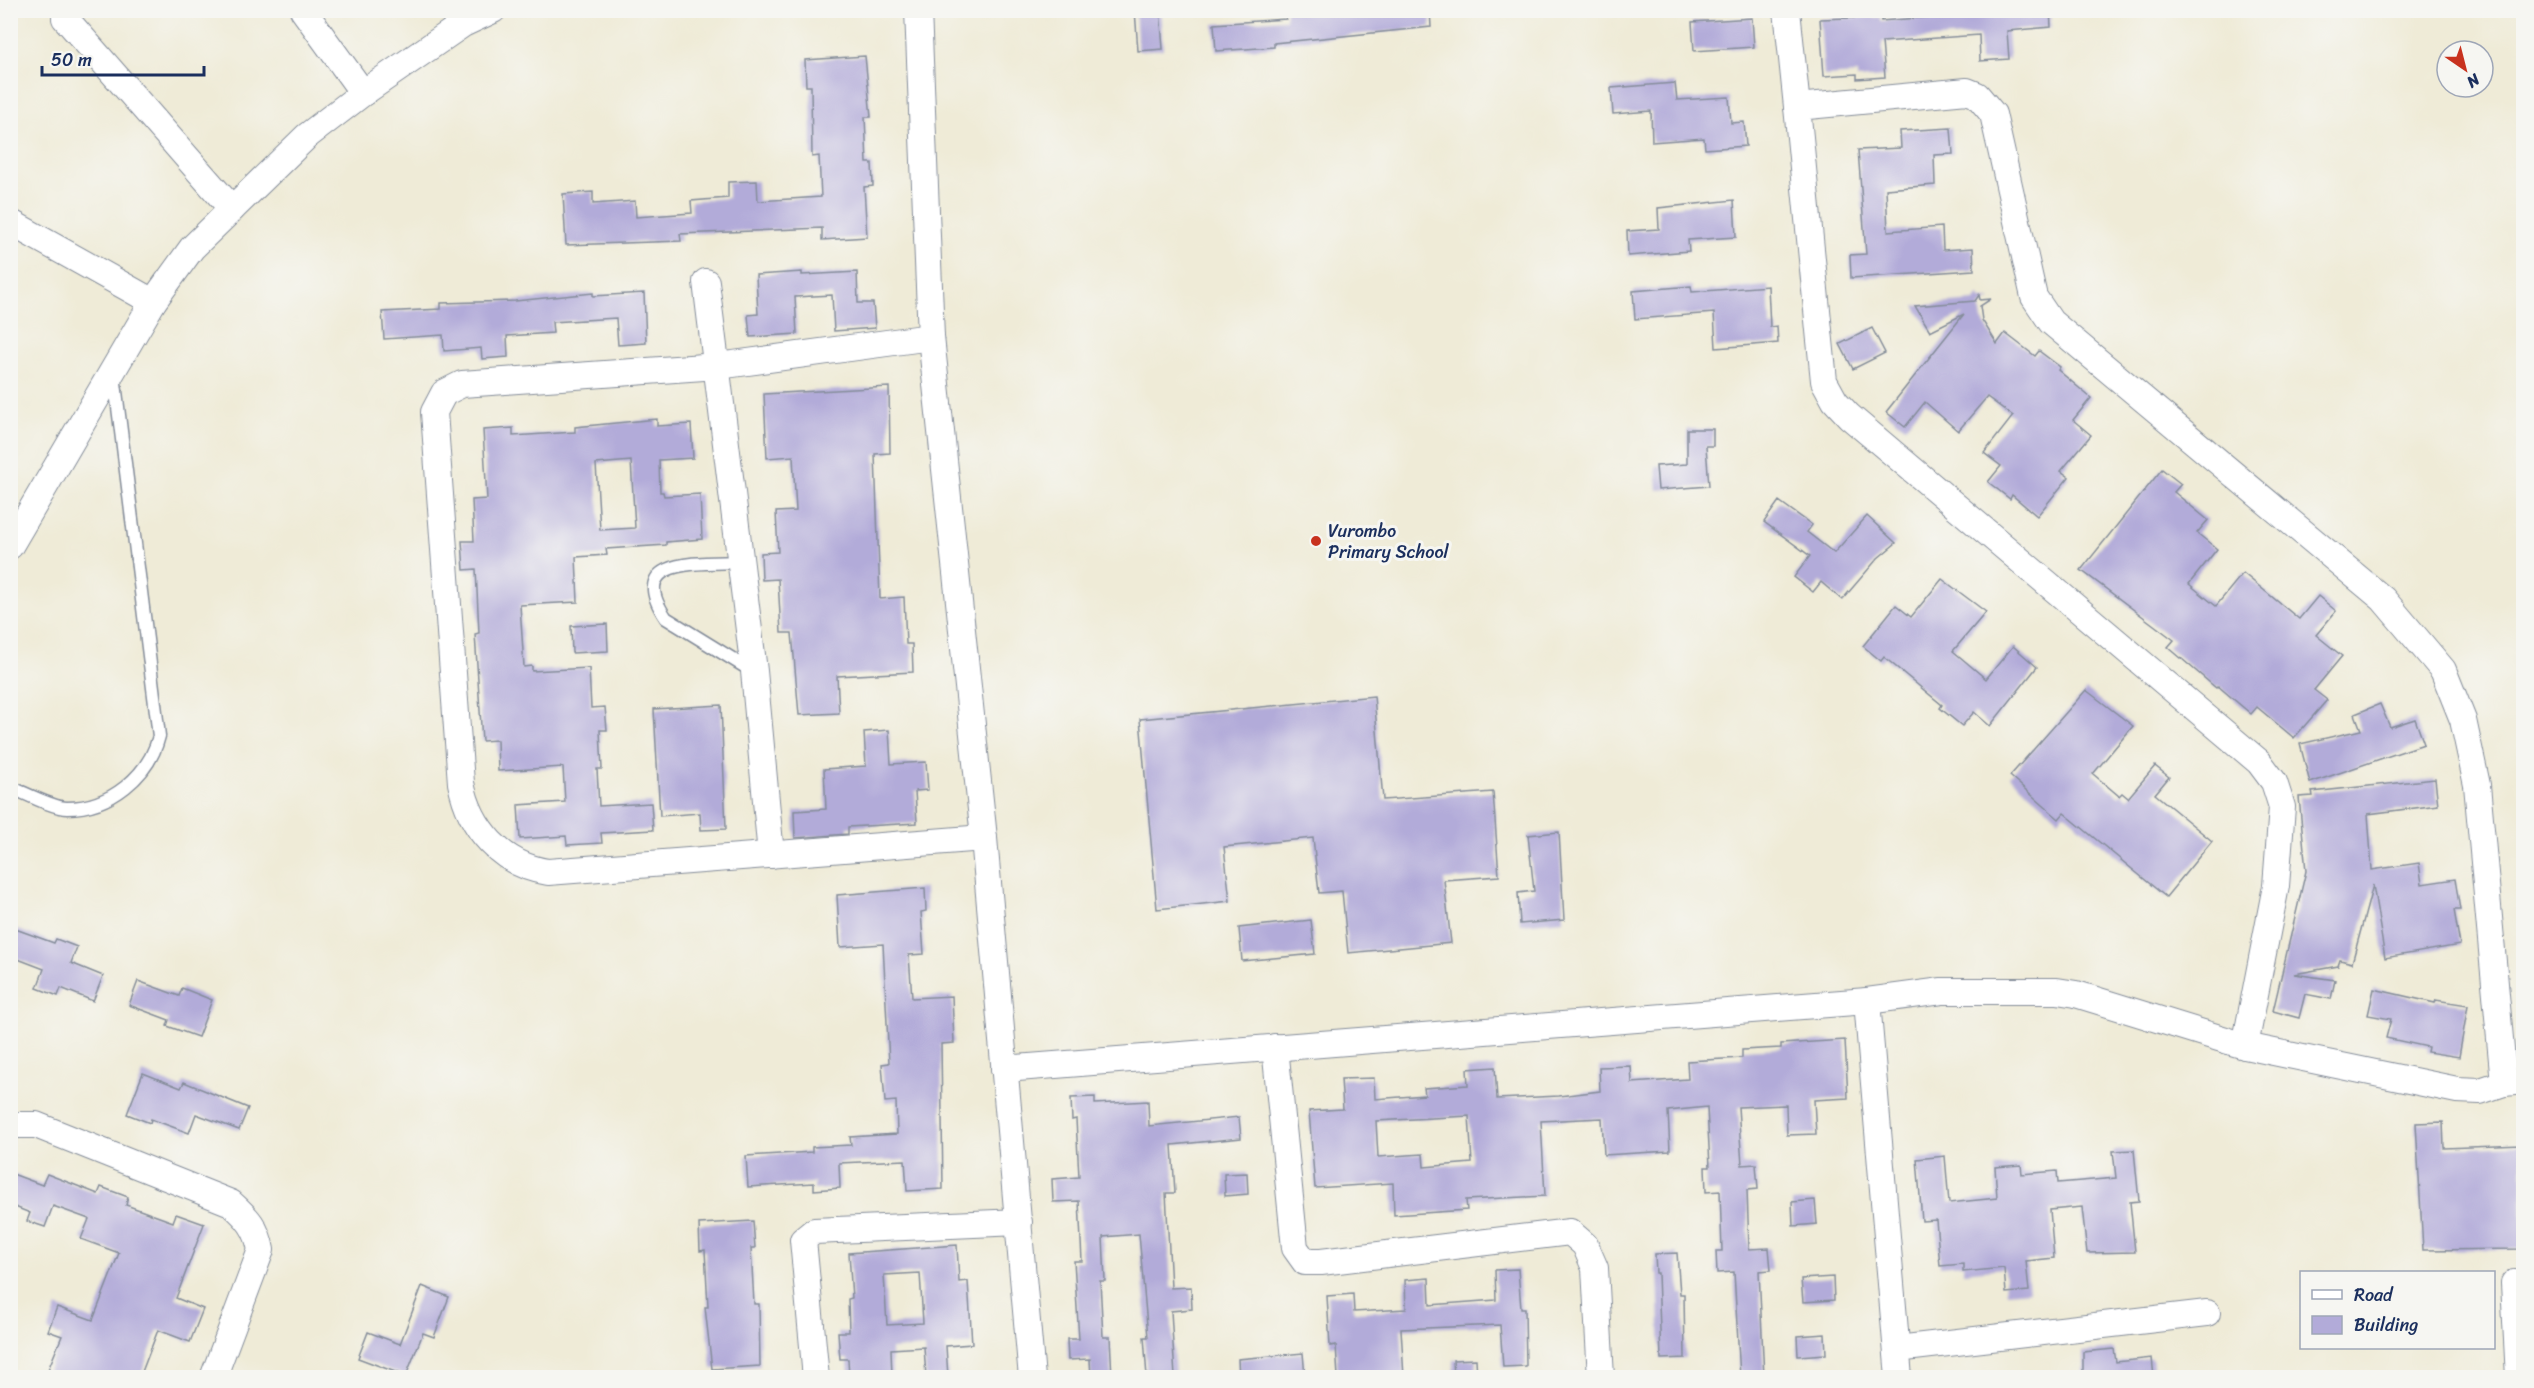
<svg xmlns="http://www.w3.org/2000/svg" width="2534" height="1388" font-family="Sriracha,sans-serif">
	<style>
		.building { fill: #b2abd9; fill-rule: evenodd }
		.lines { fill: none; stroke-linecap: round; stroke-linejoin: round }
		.service-casing { stroke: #858d9a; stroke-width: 15 }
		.minor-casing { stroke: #858d9a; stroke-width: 28 }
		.service { stroke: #fff; stroke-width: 12 }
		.minor { stroke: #fff; stroke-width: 26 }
		.poi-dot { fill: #c8321e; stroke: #f6f6f2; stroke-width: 2 }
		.labels { text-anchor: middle; stroke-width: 6; stroke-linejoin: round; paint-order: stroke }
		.poi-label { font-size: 18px; fill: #1b2f5e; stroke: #f6f6f2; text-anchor: start }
	</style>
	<rect width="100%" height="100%" fill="#f6f6f2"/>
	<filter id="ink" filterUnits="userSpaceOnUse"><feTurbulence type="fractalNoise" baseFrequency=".0167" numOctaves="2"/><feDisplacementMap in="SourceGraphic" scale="12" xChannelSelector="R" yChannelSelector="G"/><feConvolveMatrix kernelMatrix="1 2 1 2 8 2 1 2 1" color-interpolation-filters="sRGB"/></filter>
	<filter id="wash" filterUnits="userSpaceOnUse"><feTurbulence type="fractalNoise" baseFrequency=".008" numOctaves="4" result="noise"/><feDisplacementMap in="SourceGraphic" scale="24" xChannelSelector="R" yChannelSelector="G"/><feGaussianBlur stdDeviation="1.35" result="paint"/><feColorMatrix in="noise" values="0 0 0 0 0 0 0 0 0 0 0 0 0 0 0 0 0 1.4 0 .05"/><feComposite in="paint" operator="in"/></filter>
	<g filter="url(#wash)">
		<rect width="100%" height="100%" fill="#efebd7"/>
		<g id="blocks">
			<g class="building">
				<path d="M1135,10H1160L1163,49L1138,51Z"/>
				<path d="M1286,10H1430L1431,27L1274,43V47L1216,51L1214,24L1286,19Z"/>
				<path d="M1961,10H2050L2051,27L2007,31L2009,59L1980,61L1979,35L1882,42L1885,77L1857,79V74L1824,76L1820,19L1881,17V21L1931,17V13Z"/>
				<path d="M1752,18L1754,47L1694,51L1692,22Z"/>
				<path d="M865,56L871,117H865L867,163H872L873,186L864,187L867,237L822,240V228L680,234L681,241L566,245L563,194L593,192V204L635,201L636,217L692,213L691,201L728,198V182L757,181L758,201L821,197L819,156L812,157L811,86H806L805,60Z"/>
				<path d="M1675,83L1677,100L1729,97L1731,123L1744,122L1746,146L1705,149L1704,138L1652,142L1651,111L1613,114L1611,88Z"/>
				<path d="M1951,128L1953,154L1934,155L1935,185L1886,189L1888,231L1942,227L1943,250L1973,248L1974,270L1851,278L1850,255L1866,254L1858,150L1901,148L1900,131Z"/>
				<path d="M1734,200L1736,237L1688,240L1689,251L1628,256L1627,231L1659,229L1658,208Z"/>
				<path d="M802,272V275L857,272L858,303H873L875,328L834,331L832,295L795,297L797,334L750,337L748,315L758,314L756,275Z"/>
				<path d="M1691,286L1692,292L1768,286L1770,327L1777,326L1778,343L1716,348L1714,313L1635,319L1633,291Z"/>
				<path d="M593,293V296L644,293L646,343L618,345L616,318L552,322L553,333L507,336L508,357L482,359L481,348L444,351L443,335L384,339L382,312L441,309V303L515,301Z"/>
				<path d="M1979,295L1980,300L1991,299L1980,306L1982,320L1997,344L2005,333L2035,356L2039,351L2060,367L2058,370L2091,398L2073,420L2091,435L2061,471L2069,477L2037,516L2012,495L2010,499L1988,482L2001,466L1984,453L2013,416L1987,397L1958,431L1925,402L1905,427L1886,412L1964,314L1930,331L1915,306L1975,301Z"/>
				<path d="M1872,328L1885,353L1853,369L1840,344Z"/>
				<path d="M889,387L890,453L875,454L880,599L904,597L906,644H912L913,672L837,676L839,713L799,715L792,633H781L778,579L762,580L761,553L778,552L776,512L796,511L793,456L767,458L764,394Z"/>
				<path d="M657,419V426L691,424L693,458L659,460L660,492H663L664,496L700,494L702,539L666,542V545L606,549L607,555L576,557L578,602L520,605L524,667L532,666V671L589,668L591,708L605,707L607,730H600L602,769H597L599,806L651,803L653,830L601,833L602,843L567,845L566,836L520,839L518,805L565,802L563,767L498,771L497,740L482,741L475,634L479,633L476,569L464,570L462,541H474L472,500L487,499L483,430L513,428V436L575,432V427ZM631,461L635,528L600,530L596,464Z"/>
				<path d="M1687,429H1713V446H1706L1709,486L1658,490L1656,466L1687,464Z"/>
				<path d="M2162,469L2181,484L2174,492L2208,520L2197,533L2217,549L2189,584L2216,606L2243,573L2299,619L2318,596L2336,611L2316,635L2342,656L2314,690L2327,700L2294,738L2257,707L2251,714L2218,686L2216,688L2168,647L2174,640L2081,570Z"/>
				<path d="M1779,501L1812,525L1807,532L1834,553L1867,516L1896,543L1878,558L1842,600L1821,582L1813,592L1794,577L1810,556L1764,522Z"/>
				<path d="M1942,579L1986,612L1953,651L1986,679L2013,646L2037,667L1990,726L1974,712L1962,726L1940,708L1942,705L1884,657L1881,661L1863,646L1896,605L1911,617Z"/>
				<path d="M607,624L608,651L572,653L571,626Z"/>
				<path d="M2086,690L2133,726L2093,774L2119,796L2122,793L2128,798L2155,766L2169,777L2155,794L2212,841L2166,897L2064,813L2059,819L2010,776Z"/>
				<path d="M1374,696L1383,800L1493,792L1499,876L1444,880L1451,943L1348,953L1342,891L1319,893L1313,838L1224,847L1230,901L1157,909L1140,719Z"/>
				<path d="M2380,704L2390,727L2415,719L2424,744L2310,783L2300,744L2361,730L2355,714Z"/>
				<path d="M721,705L726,829L701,830L700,813L660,816L654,709Z"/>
				<path d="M889,730L891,764L926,762L928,790L915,791L917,823L848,827V834L795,838L794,811L826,809L824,769L866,766L864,732Z"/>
				<path d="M2435,779L2438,805L2368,814L2372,870L2419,863L2422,884L2455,879L2460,910H2454L2460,945L2385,958L2373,885L2352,963L2340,960L2338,966L2294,974L2335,980L2331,999L2305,994L2299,1018L2273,1011L2306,871L2299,797L2313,796L2312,792Z"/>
				<path d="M1559,832L1564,920L1520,924L1518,893L1534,891L1528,835Z"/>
				<path d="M925,888L926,911L921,912L924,954L909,955L912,998L952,996L954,1043L941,1044L943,1189L907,1191L905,1160L839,1163L840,1188L814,1190V1183L748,1187L746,1156L812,1152V1147L851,1145L850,1137L897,1134L896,1101L885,1102L882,1064L889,1063L883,944L840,947L837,895Z"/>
				<path d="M1311,920L1315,954L1242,961L1239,928Z"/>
				<path d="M10,927L54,943L56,939L77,947L71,963L103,976L93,1001L61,988L58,996L37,988L44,969L10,956Z"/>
				<path d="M138,981L179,996L182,988L212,1000L198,1037L167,1026L169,1020L129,1005Z"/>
				<path d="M2374,989L2435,1003L2436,1000L2468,1005L2459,1057L2427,1052L2428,1047L2386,1038L2391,1019L2368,1015Z"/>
				<path d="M1845,1040L1848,1098L1814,1100L1816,1134L1787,1135L1786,1105L1738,1107L1742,1165L1756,1164L1758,1189L1747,1190L1749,1249L1769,1248L1771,1270L1759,1271L1764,1377H1740L1734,1272L1717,1273L1716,1251H1722L1720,1191L1706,1192L1705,1167H1710L1707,1107L1668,1111L1670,1151L1604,1155L1602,1118L1541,1121L1545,1196L1466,1200L1467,1210L1394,1215L1393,1183L1315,1188L1309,1111L1343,1109L1341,1079L1374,1078L1375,1099L1425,1095L1424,1088L1468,1085L1467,1069L1495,1067L1497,1099L1559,1096L1600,1091L1599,1067L1631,1066L1632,1083L1688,1079L1687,1061L1742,1058V1050L1781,1048V1044ZM1469,1116L1472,1163L1424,1167L1423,1154L1378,1157L1376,1121Z"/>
				<path d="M143,1073L181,1088L184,1082L248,1108L239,1130L196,1114L189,1133L151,1119L150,1123L127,1114Z"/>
				<path d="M1095,1097V1104L1148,1101L1149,1126L1239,1117L1241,1138L1172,1145L1175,1193H1166L1171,1288L1191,1287L1192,1309L1171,1311L1175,1377H1147L1144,1337H1148L1139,1234L1103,1237L1105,1281H1100L1103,1337H1110L1112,1377H1091L1090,1359L1068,1360L1067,1339H1079L1074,1261H1082L1079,1201L1053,1202L1052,1179L1079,1177L1076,1119L1072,1120L1071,1098Z"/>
				<path d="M2443,1122L2444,1148L2522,1145L2523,1249L2423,1250L2416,1123Z"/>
				<path d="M2134,1150L2139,1201L2130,1202L2135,1252L2087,1253L2082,1207L2050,1210L2054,1258L2026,1261L2029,1291L2006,1293L2004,1268L1963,1272V1264L1940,1266L1936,1220L1922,1221L1917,1159L1945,1156L1949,1203L1997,1198L1995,1167L2021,1165L2022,1174L2057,1171L2058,1183L2116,1178L2113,1151Z"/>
				<path d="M10,1173L42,1185L47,1174L98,1194L101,1187L128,1197L126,1205L173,1222L176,1214L204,1224L176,1298L203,1309L190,1342L158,1330L140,1377H45L62,1336L48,1331L57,1307L93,1320L119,1253L81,1239L89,1219L53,1206L45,1227L27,1221L30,1213L10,1205Z"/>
				<path d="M1247,1173L1248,1194L1225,1196L1224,1174Z"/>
				<path d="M1815,1200L1817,1224L1793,1226L1792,1202Z"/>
				<path d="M753,1221L755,1248H751L754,1304H759L760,1366L712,1369L705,1307H708L705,1250L700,1251L699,1224Z"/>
				<path d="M957,1245L959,1282L968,1281L972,1344L946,1346L948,1377H926L924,1347L891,1349L892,1377H849L848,1359H840L838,1332H849L848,1299L852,1298L849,1253ZM920,1273L923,1323L887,1325L884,1275Z"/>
				<path d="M1677,1253L1680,1294H1684L1685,1358L1661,1359L1658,1273H1656L1655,1254Z"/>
				<path d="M1518,1269L1521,1309H1525L1526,1366L1503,1367L1500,1325L1401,1329L1404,1377H1338L1336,1345L1330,1346L1327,1296L1353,1294L1354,1312L1406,1309L1405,1280L1429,1278L1430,1305L1496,1300L1495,1270Z"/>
				<path d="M1833,1277L1834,1300L1803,1302L1801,1279Z"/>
				<path d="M422,1286L449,1297L434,1337L423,1333L406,1376L358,1358L368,1332L400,1344Z"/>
				<path d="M1825,1334L1826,1354L1798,1356L1797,1336Z"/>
				<path d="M2114,1349L2116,1362L2152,1358L2154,1377H2083V1352Z"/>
				<path d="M1303,1353L1305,1377H1239L1238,1359Z"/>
				<path d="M1476,1359L1477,1377H1454L1453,1360Z"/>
			</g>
		</g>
	</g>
	<g filter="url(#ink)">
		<use href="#blocks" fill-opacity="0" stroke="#858d9a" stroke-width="1.5"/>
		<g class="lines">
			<g class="service-casing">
				<g id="service">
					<path d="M740,562C702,564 624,556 666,618L752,671"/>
					<path d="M10,787C25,793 53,808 67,808C110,808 149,776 159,736L114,375"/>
				</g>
			</g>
			<g class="minor-casing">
				<g id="minor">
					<path d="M303,10L363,93"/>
					<path d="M918,10L931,337L984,838L1032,1378"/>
					<path d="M1787,10L1797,107"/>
					<path d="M65,18L232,209"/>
					<path d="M10,222L153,302"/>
					<path d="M706,282L754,671L771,855"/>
					<path d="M931,337L718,366L462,384L444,393L434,412L461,783C470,829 502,865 548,872L984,838"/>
					<path d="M10,546L153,302L192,248L307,136L363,93L463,24L493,10"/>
					<path d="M1867,1001L1899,1378"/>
					<path d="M2245,1046L2276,886L2282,807L2274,782L2259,762L1849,416L1835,401L1824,381L1797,107L1967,91L1977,95L1993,114L2034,297L2051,322L2383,599L2443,670L2463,720L2477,785L2504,1083"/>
					<path d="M1275,1047L1295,1248L1305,1262H1321L1570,1232L1585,1245L1595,1268L1601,1378"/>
					<path d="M1004,1069L1867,1001L1942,991H2057L2076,994L2245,1046L2457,1090L2480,1091L2504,1083L2524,1081"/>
					<path d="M10,1125H36L231,1203C248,1218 257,1228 261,1250L213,1378"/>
					<path d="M2514,1283L2519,1378"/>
					<path d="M1897,1349L2207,1313"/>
					<path d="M816,1378L803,1240L814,1231L1019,1222"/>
				</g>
			</g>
			<use href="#service" class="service"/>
			<use href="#minor" class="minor"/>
		</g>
	</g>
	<circle class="poi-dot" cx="1316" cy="541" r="6"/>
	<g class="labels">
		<g class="poi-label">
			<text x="1328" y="537">Vurombo<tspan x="1328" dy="21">Primary School</tspan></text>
		</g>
	</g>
	<rect width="2534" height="1388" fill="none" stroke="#f6f6f2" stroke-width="36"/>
	<rect x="2300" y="1271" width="195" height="78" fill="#f6f6f2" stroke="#9ea6b7" stroke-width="1.5"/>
	<rect x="2312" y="1290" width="30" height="9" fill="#ffffff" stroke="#9ea6b7" stroke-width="1.5"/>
	<text x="2354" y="1301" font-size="18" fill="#1b2f5e">Road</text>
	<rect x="2312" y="1316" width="30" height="18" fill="#b2abd9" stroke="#9ea6b7" stroke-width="1.5"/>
	<text x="2354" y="1331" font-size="18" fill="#1b2f5e">Building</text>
	<g transform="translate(2465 69) rotate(145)"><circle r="28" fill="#f6f6f2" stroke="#9ea6b7" stroke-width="1.5"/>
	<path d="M0-4.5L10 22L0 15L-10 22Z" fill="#c8321e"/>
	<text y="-9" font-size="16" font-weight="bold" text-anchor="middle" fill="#1b2f5e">N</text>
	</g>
	<path d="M42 66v9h162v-9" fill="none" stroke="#1b2f5e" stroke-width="3"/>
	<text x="51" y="66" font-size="18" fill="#1b2f5e" stroke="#f6f6f2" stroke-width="4.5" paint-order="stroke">50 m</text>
</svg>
